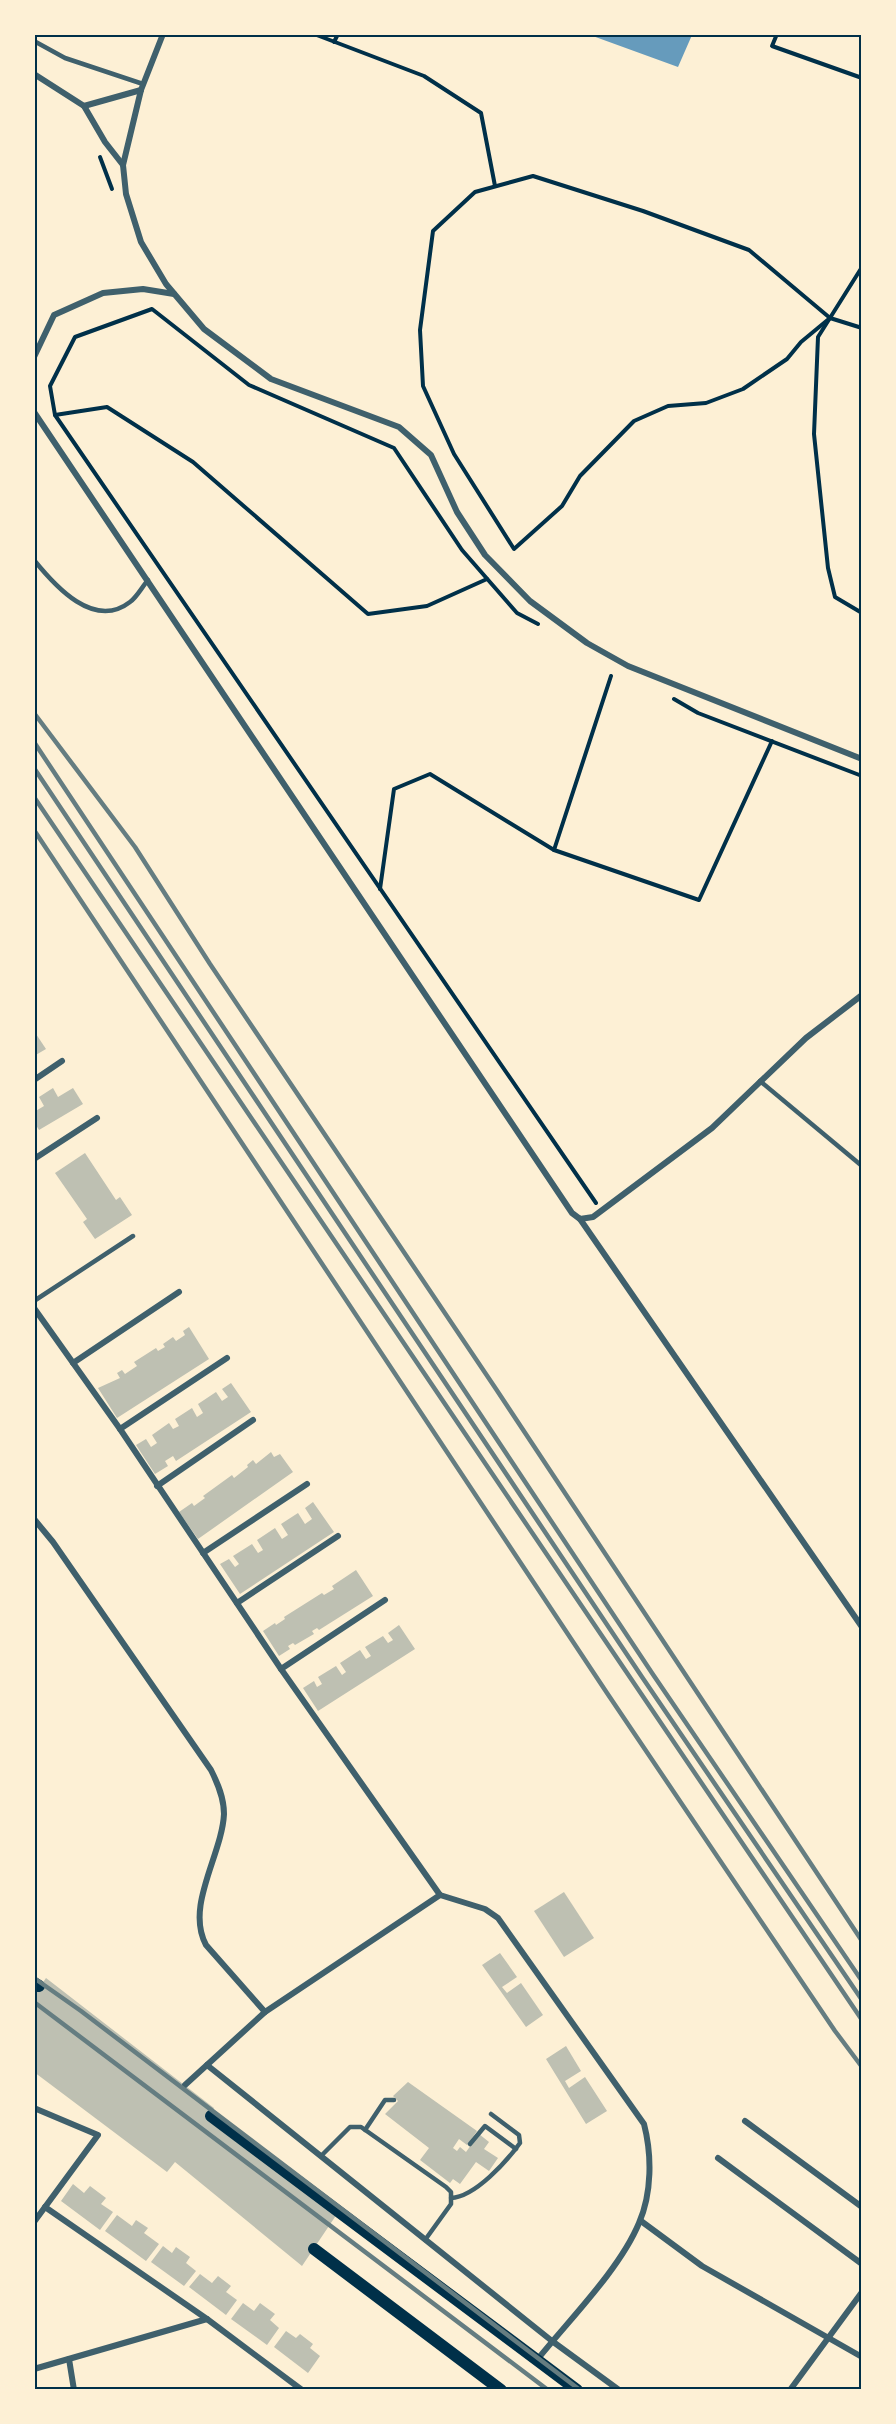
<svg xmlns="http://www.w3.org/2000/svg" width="896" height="2424" font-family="'Titillium Web',sans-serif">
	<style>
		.water { fill: #669bbc }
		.building { fill: #bec0b2 }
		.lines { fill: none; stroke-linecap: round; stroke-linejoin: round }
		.path { stroke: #003049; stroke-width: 4 }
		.service { stroke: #3f606c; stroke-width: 4.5 }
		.minor { stroke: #3f606c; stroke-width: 6 }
		.secondary { stroke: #003049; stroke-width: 12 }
		.rail { stroke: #657d81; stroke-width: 4.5 }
		.neatline { fill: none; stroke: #003049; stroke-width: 2 }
	</style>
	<rect width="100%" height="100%" fill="#fdf0d5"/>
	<path class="water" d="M590,35L692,34V35L678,67Z"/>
	<g class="building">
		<path d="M34,1031L46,1049L34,1056Z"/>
		<path d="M53,1088L58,1097L73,1088L83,1104L39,1130L34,1122V1112L44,1106L39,1097Z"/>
		<path d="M85,1153L116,1200L120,1197L132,1215L95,1239L83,1222L87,1219L55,1173Z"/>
		<path d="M189,1327L209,1359L117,1418L98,1388L120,1378L117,1373L122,1370L125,1374L137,1366L134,1362L156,1348L158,1351L165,1347L163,1344L173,1337L176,1341L185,1335L183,1331Z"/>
		<path d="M231,1383L251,1412L176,1461L173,1456L165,1461L168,1466L155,1474L136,1445L146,1439L151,1447L157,1443L152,1435L169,1423L173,1429L179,1426L175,1419L192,1408L197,1417L203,1413L198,1404L216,1392L222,1401L228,1397L222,1389Z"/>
		<path d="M271,1452L274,1457L280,1454L293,1472L198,1539L179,1512L192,1503L194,1506L205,1498L203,1496L232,1475L234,1478L248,1467L247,1465L253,1460L256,1464Z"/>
		<path d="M313,1502L334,1532L240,1594L220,1564L229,1559L235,1567L239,1564L233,1556L252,1544L258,1553L263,1550L257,1540L275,1528L282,1539L288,1535L281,1524L298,1513L305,1524L312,1519L305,1508Z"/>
		<path d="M356,1570L373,1596L319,1630L317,1628L312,1631L314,1634L295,1645L293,1643L288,1646L290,1649L279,1656L263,1631L275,1623L276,1625L285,1619L284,1617L322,1593L324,1595L334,1589L332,1586Z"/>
		<path d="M399,1625L415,1649L318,1711L303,1688L314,1681L317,1687L322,1684L318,1677L336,1666L342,1675L346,1672L340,1663L360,1650L366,1659L371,1656L365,1647L383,1636L388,1643L393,1640L388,1633Z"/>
		<path d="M564,1892L594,1938L564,1957L534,1911Z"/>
		<path d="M500,1953L517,1977L502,1987L507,1993L521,1983L543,2015L526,2027L482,1965Z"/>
		<path d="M46,1978L214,2108L210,2119L337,2214L302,2266L175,2162L167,2172L34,2072V1985L39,1988Z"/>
		<path d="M566,2046L581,2071L565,2081L569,2088L585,2077L607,2111L586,2124L546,2059Z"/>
		<path d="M408,2082L477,2131L467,2145L459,2139L453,2148L457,2151L460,2147L466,2152L479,2134L489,2142L484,2149L498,2158L489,2171L476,2162L460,2184L453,2179L450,2183L420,2160L429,2148L385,2114L398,2101L393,2096Z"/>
		<path d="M73,2184L84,2193L90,2186L106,2198L101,2204L113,2212L100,2230L61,2201Z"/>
		<path d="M117,2215L132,2226L136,2220L148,2228L144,2233L159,2244L146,2261L105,2231Z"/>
		<path d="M163,2246L172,2253L176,2247L190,2257L186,2263L196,2271L184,2286L151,2262Z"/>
		<path d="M200,2274L212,2283L218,2276L231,2286L226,2292L237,2300L226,2315L189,2287Z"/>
		<path d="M243,2303L254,2311L260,2303L275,2314L270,2320L279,2328L267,2345L231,2319Z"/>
		<path d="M286,2331L296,2338L300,2334L313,2344L310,2348L320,2356L308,2373L274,2347Z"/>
	</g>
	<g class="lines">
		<g class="path">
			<path d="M314,34L424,76L481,113L495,186"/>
			<path d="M777,34L772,46L862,78"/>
			<path d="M334,42L338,34"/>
			<path d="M100,157L112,189"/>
			<path d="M862,267L818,337L814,434L828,568L835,597L862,613"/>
			<path d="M830,318L801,342L787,359L743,389L706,403L668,406L634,421L580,476L562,506L514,549L454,454L423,386L420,330L433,231L475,192L533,176L643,211L749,250L830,318L862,328"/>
			<path d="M55,415L107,407L193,462L368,614L427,606L487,579"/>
			<path d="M538,624L517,613L462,550L394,448L249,385L152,309L75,337L50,386L55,415L596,1203"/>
			<path d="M674,699L698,713L862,776"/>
			<path d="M554,850L611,676"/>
			<path d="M380,889L394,789L430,774L554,850L699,900L772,741"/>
		</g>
		<g class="service">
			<path d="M34,41L65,58L143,84"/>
			<path d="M34,560C55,586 94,630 130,602C137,597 142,587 148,580"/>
			<path d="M760,1081L862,1166"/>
			<path d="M34,1301L133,1236"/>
			<path d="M365,2130L385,2100H394"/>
			<path d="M470,2144L485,2126L516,2149"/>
			<path d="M321,2156L350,2127H361L446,2187L451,2192V2204L425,2240"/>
			<path d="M451,2198C475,2197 507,2161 520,2143L519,2135L491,2114"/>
		</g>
		<g class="minor">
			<path d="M34,74L84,106L141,90"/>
			<path d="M84,106L105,142L123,165L126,194L141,242L166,284L204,329L271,379L399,427L431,455L457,512L485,555L530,601L587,643L628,666L862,759"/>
			<path d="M123,165L141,90L163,34"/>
			<path d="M34,357L54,315L103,293L143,289L174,294"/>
			<path d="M34,412L572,1213L580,1219L593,1217L712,1128L806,1038L862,995"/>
			<path d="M34,1080L62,1061"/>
			<path d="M34,1159L97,1118"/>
			<path d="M580,1219L862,1627"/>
			<path d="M34,1308L120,1429L281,1669L440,1895L485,1909L498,1918L644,2124C652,2155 652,2193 639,2223C620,2269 569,2320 537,2360"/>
			<path d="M73,1363L179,1292"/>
			<path d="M120,1429L227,1358"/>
			<path d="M157,1486L253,1420"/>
			<path d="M34,1519L53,1542L211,1770C218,1784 224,1798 224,1814C222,1855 185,1906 206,1945L265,2012L185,2085"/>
			<path d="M203,1553L307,1484"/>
			<path d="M237,1603L338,1536"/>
			<path d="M281,1669L385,1600"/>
			<path d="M265,2012L440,1895"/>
			<path d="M207,2065L552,2341L619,2390"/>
			<path d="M34,2108L98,2135L34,2222"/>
			<path d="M745,2121L862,2207"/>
			<path d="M718,2158L862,2264"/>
			<path d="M45,2207L207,2319L302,2390"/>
			<path d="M641,2221L702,2266L862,2357"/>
			<path d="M69,2359L74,2390"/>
			<path d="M34,2369L207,2319"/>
			<path d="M790,2390L862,2292"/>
		</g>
		<g class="secondary">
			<path d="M34,1983L39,1986"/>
			<path d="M211,2116L577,2390"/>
			<path d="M314,2249L501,2390"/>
		</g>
		<g class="rail">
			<path d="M34,713L135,847L210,964L496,1389L862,1941"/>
			<path d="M34,742L652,1673L862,1981"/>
			<path d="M34,768L642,1677L862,2000"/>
			<path d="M34,797L862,2020"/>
			<path d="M34,830L607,1693L835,2031L862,2067"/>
			<path d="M34,1978L81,2011L580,2390"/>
			<path d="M34,2002L548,2390"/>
		</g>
	</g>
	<rect width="896" height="2424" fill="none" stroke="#fdf0d5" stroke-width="72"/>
	<rect x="36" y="36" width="824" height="2352" class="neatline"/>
</svg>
